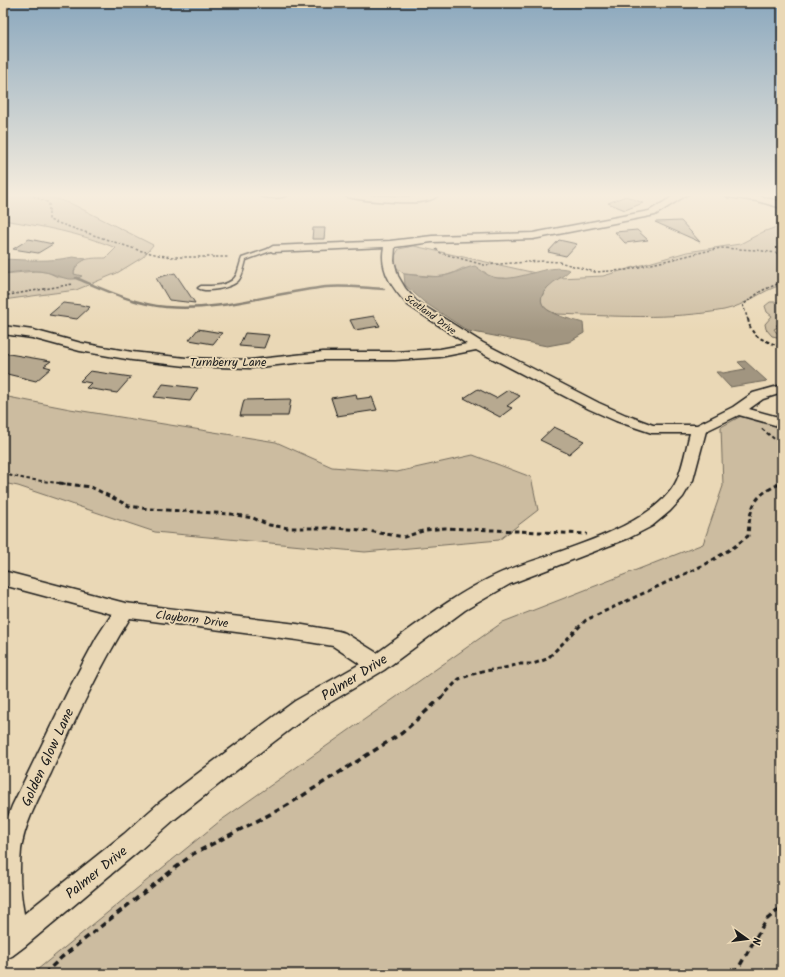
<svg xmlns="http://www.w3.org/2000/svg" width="785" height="977" font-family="Kalam,sans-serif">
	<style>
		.green { fill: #ccbca0; stroke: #746c5e }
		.water { fill: #a19580; stroke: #6c6558 }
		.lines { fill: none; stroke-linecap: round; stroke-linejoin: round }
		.stream { stroke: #6c6558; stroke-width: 2.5 }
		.building { fill: #b7a990; stroke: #1c1c1c }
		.lane-casing { stroke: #1c1c1c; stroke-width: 3 }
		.street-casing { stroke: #1c1c1c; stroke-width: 3 }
		.path-far3 { stroke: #1c1c1c; stroke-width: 1.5; stroke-dasharray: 2.5 2; stroke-linecap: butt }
		.path-far2 { stroke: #1c1c1c; stroke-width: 2; stroke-dasharray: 3.5 2.5; stroke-linecap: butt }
		.path-far1 { stroke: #1c1c1c; stroke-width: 3; stroke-dasharray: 4.5 3.5; stroke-linecap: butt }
		.path { stroke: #1c1c1c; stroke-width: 3.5; stroke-dasharray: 6 4.5; stroke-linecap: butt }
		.lane { fill: #ead8b6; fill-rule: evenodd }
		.street { fill: #ead8b6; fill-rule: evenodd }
		.labels { text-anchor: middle; stroke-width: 4; stroke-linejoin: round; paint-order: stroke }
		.far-street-label { font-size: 10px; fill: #1c1c1c; stroke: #ead8b6 }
		.street-label { font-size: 12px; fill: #1c1c1c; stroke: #ead8b6 }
		.near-street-label { font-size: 14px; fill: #1c1c1c; stroke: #ead8b6 }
	</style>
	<rect width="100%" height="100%" fill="#ead8b6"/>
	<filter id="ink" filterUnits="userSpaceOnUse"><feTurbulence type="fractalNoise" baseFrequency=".025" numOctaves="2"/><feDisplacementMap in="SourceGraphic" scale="8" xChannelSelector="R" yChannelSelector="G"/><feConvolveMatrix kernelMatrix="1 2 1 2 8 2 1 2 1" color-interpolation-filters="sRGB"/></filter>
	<g filter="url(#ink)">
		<g class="green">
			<path d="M3,194H41L72,204L153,245L143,257L117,273L76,290L3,300V274L36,271L47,272L58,277L78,276L74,274C75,257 93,258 106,258L116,248C80,233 41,226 3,220Z"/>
			<path d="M782,225V285C762,290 745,306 724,310C669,320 613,316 557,314C542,309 536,302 547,288L504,278H495L488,276L485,272L463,268L453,273L441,277L404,274L396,267L395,256L399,249L414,246L558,278L603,276L687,252L740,244L763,232Z"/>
			<path d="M770,302H782V325H776L778,327L774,329L776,332L782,334V338L772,336L766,329L765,324L772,316L767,312L765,306Z"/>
			<path d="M3,396L70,409L276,442L332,467L397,472L473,455L531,477L538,510L499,540L365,552L155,532L18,486L3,483Z"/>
			<path d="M743,415L782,427V974H32L220,821L503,622L703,544L723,486L721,427Z"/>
		</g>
		<g class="water">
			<path d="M73,257L86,259C80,263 74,266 74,274L82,276C70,284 57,274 45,272C31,269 16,272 3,274V259C27,260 50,262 73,257Z"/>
			<path d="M475,266C481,270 486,275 493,277C517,284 547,262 570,270C563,277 555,280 548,287C525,311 568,318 583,323L584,333L569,342L547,346L468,331L424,302L405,285L404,274C416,275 430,278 442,276C453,275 463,268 475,266Z"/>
			<path d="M745,361L767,381L730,387L716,372H721L723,373L745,369L738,362Z"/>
		</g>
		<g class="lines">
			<path class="stream" d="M76,278C105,290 134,304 166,307C220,312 272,293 326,287C345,285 365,288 384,289"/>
		</g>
		<g class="building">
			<path d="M626,196L643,203L625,210L608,203Z"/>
			<path d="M681,221L700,242L655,222Z"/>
			<path d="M313,228H325L324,239H312Z"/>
			<path d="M637,230L648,240L625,243L615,232Z"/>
			<path d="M29,239L53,244L38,253L13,249Z"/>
			<path d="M559,240L577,244L566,256L548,252Z"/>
			<path d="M175,273L195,303L169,300L156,278Z"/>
			<path d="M63,303L81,305L90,307L77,319L49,315Z"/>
			<path d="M374,316L380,326L355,330L350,320Z"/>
			<path d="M198,329L222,333L213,344L189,340Z"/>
			<path d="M245,333L269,335L264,348L239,346Z"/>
			<path d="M3,353L51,361L44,366L51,368L36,381L3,373Z"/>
			<path d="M90,371L131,377L117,393L86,388L91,383L80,381Z"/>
			<path d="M163,384L198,388L190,401L154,397Z"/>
			<path d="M478,389L496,398L508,390L520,396L507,406L512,408L500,417L464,398Z"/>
			<path d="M356,394L357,399L372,397L377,410L337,416L331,398Z"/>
			<path d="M291,399L288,416H240L244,400Z"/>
			<path d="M554,427L584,441L569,454L540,440Z"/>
		</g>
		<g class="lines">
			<g class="lane-casing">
				<path id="lane" d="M271,248L276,249L246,260C244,267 243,275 238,281C231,288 206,293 198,288L201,286C213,286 231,287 237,274C239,269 240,263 242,258Z"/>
			</g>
			<g class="street-casing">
				<g id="street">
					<path d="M257,194H289C283,199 263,199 257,194Z"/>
					<path d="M341,194L407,197L439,194C434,200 426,201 419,202C406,203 349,201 341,194Z"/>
					<path d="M677,194H688L655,215L533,239L432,242L395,247L394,261L398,276L405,288L416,301L483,343L599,403L626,415L653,425H697L733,407L753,393L782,385V393L763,399L749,409L782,418V427L739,415L706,431L693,480L683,497L670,511L652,526L629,538L510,584L465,610L384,670L309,715L242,766L175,819L140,850L24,947L12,956L3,960V830L12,806L69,689L97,637L112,614L3,585V571L125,603L297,624L338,631L345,633L377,653C415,626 454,594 498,574C546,553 654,530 677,480C683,466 686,448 690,433H652L616,421L589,409L476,350L440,357L395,360H323L250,368L186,366L132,360L80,351L32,338L3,334V326L33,330L81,343L132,352L186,358L250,360L323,352H395L440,349L467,344L408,305C393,289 379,270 384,247L273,252L268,249L273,246L390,241L432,236L533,233L649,211ZM130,618L297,640L333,646L360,664L295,701L226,752L159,803L124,834L24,914C20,893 19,870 21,850C24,825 40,795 51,773C75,720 99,668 130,618Z"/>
					<path d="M724,194H752L782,202V208L757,201L728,197Z"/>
				</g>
			</g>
			<g class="path-far3">
				<path d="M29,194L49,203V220L138,250L159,255L172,257H229"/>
				<path d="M436,249L441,253L484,265L543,261L559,262L595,272L626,270L720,248L757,250L782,254"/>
				<path d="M3,296L73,284"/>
				<path d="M748,320L743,305L761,291L782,282"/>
			</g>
			<g class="path-far2">
				<path d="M748,319C752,341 766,339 782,348"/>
				<path d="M762,429L782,445"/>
				<path d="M3,474L26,479L67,484"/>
				<path d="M779,484L782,483"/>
			</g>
			<g class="path-far1">
				<path d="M59,483L91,487L129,506L149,509L231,514L253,518L269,525L288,528H333L362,530L404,537L426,530L445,528L587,534"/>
				<path d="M441,698L459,679L482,671L500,669L520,664H533L547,659L586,620L706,564L734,547L748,536C750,506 753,495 782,483"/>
			</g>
			<g class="path">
				<path d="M44,974L62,957L193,854L286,806L402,733L442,697"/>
				<path d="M735,974L766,920L782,907"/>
			</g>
			<use href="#lane" class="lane"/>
			<use href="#street" class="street"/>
		</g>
	</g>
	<linearGradient id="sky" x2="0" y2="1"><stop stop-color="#8ba8be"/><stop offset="0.59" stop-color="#f6edde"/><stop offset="1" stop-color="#f6edde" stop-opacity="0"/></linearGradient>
	<rect width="785" height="331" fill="url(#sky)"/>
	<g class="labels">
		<g class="far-street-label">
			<text transform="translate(431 314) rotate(36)" y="4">Scotland Drive</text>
		</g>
		<g class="street-label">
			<text x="228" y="366">Turnberry Lane</text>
			<text transform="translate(192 619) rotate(7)" y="4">Clayborn Drive</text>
		</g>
		<g class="near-street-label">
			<text transform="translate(354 677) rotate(-32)" y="5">Palmer Drive</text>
			<text transform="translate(47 757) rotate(-65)" y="5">Golden Glow Lane</text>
			<text transform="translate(96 872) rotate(-39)" y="5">Palmer Drive</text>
		</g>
	</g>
	<rect width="785" height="977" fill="none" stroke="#ead8b6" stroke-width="16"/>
	<rect x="8" y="8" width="769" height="961" fill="none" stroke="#1c1c1c" stroke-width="1.5" filter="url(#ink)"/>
	<g transform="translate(747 939) rotate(104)" stroke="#ead8b6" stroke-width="3" paint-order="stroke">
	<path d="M0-3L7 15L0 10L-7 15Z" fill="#1c1c1c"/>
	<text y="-6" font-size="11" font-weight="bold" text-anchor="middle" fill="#1c1c1c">N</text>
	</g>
</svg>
